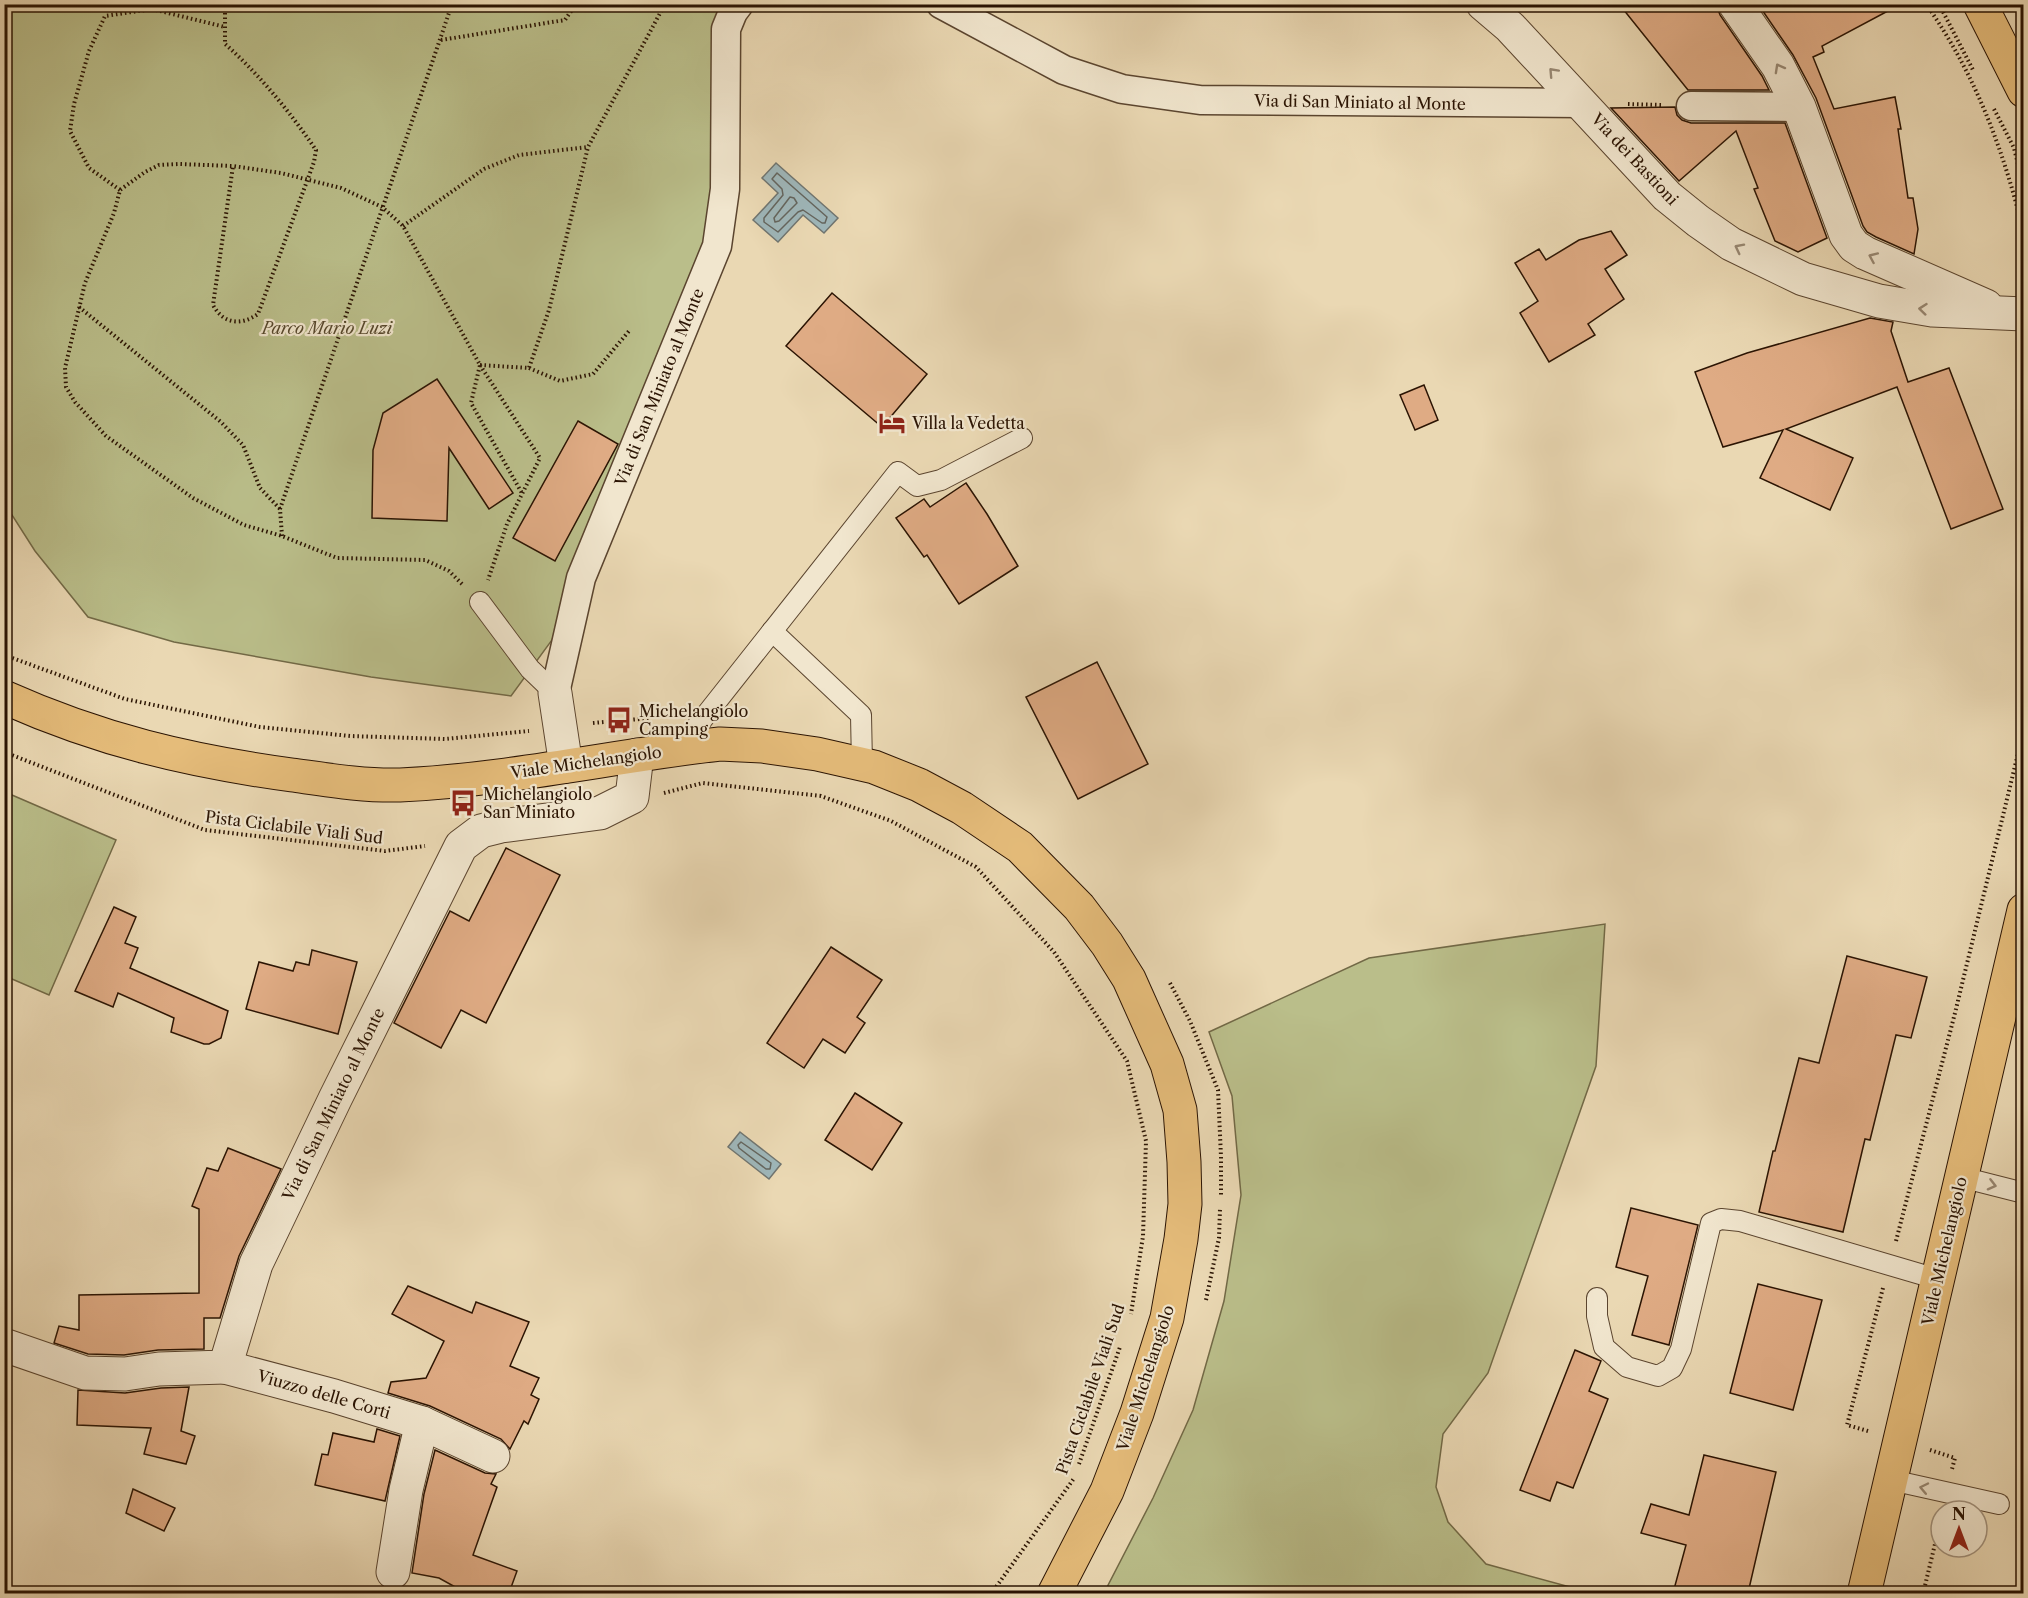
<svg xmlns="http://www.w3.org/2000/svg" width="2028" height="1598" font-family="'Libre Caslon Text',serif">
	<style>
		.green { fill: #babe8a; stroke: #726946; stroke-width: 1.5 }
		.water { fill: #9eb6b9; stroke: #707570; stroke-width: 1.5 }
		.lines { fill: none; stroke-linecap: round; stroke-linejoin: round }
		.shore { stroke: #64655e; stroke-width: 1.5 }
		.building { fill: #dfab84; stroke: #2b1403; stroke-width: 1.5 }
		.service-casing { stroke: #5b452f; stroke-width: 22 }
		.pedestrian-casing { stroke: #5b452f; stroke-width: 31 }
		.minor-casing { stroke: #5b452f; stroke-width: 35 }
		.primary-casing { stroke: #2b1403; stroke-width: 35 }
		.path { stroke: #2b1403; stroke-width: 4; stroke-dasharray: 1.5 3; stroke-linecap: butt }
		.service { stroke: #f1e6ce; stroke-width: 20 }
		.pedestrian { stroke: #f1e6ce; stroke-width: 28 }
		.minor { stroke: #f1e6ce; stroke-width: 33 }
		.primary { stroke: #e5bc7a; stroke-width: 33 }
		.oneway { stroke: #988873 }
		.labels { text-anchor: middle; stroke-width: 4.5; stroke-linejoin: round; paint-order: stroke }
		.street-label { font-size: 16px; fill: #2b1403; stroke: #f1e6ce }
		.park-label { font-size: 16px; font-style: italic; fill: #56472c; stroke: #f1e6ce }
		.poi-label { font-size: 16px; fill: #2b1403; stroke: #f1e6ce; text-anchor: start }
	</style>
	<rect width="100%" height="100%" fill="#ead8b3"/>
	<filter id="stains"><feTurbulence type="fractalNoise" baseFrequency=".00333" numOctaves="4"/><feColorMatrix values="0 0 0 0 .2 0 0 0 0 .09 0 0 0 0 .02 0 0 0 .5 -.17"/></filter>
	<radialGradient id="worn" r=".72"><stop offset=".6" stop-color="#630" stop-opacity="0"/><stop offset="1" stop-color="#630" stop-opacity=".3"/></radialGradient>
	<g class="green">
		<path d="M4,5H724L715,188L708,244L552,640L511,696L371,677L174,642L88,617L35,551L5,504Z"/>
		<path d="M5,792L116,840L49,995L5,976Z"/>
		<path d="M1605,924L1596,1066L1488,1373L1443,1434L1436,1487L1448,1522L1486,1564L1570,1587L1568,1593H1104L1153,1498L1193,1410L1224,1301L1241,1195L1232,1096L1209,1032L1369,958Z"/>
	</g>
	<g class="water">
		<path d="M776,163L838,218L824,233L803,215L778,242L753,220L778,193L762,178Z"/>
		<path d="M740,1132L781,1164L769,1179L728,1147Z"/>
	</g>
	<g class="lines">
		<g class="shore">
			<path d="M777,173L827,217L825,223H822L803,210L798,212L778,232L764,222V218L783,195L782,189L772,179Z"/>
			<path d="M790,197L794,198L797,203L779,221L775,222L774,218Z"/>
			<path d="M741,1142L771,1163L770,1169H766L739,1148L738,1145Z"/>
		</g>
	</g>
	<g class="building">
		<path d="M1619,4H1716L1720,15L1762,76L1769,90H1688Z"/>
		<path d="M1758,4H1901L1822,46L1824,52L1813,57L1834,109L1895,97L1901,129H1898L1908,198H1913L1918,229L1914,254L1876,237L1867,232L1863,226L1816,98L1793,55Z"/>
		<path d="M1675,107L1677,115L1682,120L1691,123H1785L1827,238L1798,252L1775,241L1754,189L1758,188L1736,131L1679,181L1611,108Z"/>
		<path d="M1611,231L1627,255L1605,269L1624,299L1588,324L1595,335L1549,362L1520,313L1538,301L1515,263L1539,249L1546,260L1579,240Z"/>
		<path d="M832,293L927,374L882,427L786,346Z"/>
		<path d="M1870,318L1893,322L1891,331L1908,382L1949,368L2003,509L1951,529L1897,387L1786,429L1853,458L1830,510L1760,478L1783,430L1723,447L1695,372L1747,353Z"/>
		<path d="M437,379L513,493L489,509L449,448L447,521L372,518L373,450L383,413Z"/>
		<path d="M1424,385L1438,420L1415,430L1400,395Z"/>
		<path d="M578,421L618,444L555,561L513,538Z"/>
		<path d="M966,483L987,514L1018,566L959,604L927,555L924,557L896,518L924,499L930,507Z"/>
		<path d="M1097,662L1148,764L1078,799L1026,697Z"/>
		<path d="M506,848L560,875L486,1023L461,1010L441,1048L394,1023L450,911L469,921Z"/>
		<path d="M114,907L136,917L125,943L138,948L130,968L228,1011L221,1038L209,1044H204L171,1032L174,1018L118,993L113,1007L75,991Z"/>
		<path d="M831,947L882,980L857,1017L865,1023L845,1053L823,1039L804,1068L767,1043Z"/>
		<path d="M312,950L357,962L338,1034L246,1009L259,962L293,971L296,962L309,965Z"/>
		<path d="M1847,956L1927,977L1911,1038L1896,1035L1870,1140L1865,1139L1843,1232L1759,1212L1773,1151H1775L1799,1058L1819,1063Z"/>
		<path d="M855,1093L902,1123L872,1170L825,1140Z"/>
		<path d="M228,1148L281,1169L239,1256L220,1318H204V1349L158,1350L124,1355L88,1354L54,1343L59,1326L79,1330V1295L199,1293V1209L192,1206L207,1168L218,1171Z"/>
		<path d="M1631,1208L1698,1225L1669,1345L1632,1335L1648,1276L1616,1267Z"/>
		<path d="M1758,1284L1822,1300L1793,1410L1730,1393Z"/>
		<path d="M408,1286L472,1313L476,1302L529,1322L510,1366L539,1378L531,1395L539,1399L528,1424L524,1421L510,1449L501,1439L430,1406L388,1393L391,1382L426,1378L444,1341L392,1314Z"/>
		<path d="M1575,1350L1601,1361L1589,1391L1608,1399L1573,1488L1557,1482L1550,1501L1520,1490Z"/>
		<path d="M189,1387L181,1431L195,1436L186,1464L144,1454L151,1428L77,1425L78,1390L125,1393L161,1388Z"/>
		<path d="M377,1429L400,1436L385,1501L315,1485L322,1454L328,1455L333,1433L374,1442Z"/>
		<path d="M435,1450L485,1473L496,1474L491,1484L497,1487L473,1555L517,1571L509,1593H466L439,1578L412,1573L424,1494Z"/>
		<path d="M1704,1455L1776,1472L1748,1593H1673L1686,1545L1641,1533L1651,1504L1689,1515Z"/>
		<path d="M133,1489L175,1508L164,1531L126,1513Z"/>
	</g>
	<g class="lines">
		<g class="service-casing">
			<g id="service">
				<path d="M480,602L530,669L555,693"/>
				<path d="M772,631L861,715L862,764"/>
				<path d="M679,749L898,472L917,486L941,480L1022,438"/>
				<path d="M1961,1177L2024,1193"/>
				<path d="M1597,1298V1316L1604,1347L1627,1367L1658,1376L1672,1368L1681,1349L1711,1223L1721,1219L1740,1221L1937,1279"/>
				<path d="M1891,1480L1999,1504"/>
			</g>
		</g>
		<g class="pedestrian-casing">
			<g id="pedestrian">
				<path d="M941,4L1064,70L1122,89L1200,100L1582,103"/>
				<path d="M1691,106L1799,107"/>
				<path d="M555,693L581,578L717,246L725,189L726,29L733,12L739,4"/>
			</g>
		</g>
		<g class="minor-casing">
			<g id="minor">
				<path d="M1483,4L1510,27L1667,196L1698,221L1731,244L1803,279L1879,301L1932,310L2024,314"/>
				<path d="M1735,4L1778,66L1799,107L1846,235L1854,246L1865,253L1986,306"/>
				<path d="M555,693L566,766"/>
				<path d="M4,1345L85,1373L125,1374L159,1369L225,1367L256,1264L335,1099L461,846L481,831L501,826L600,813L632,797L637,755"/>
				<path d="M225,1367L334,1396L422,1423L493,1456"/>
				<path d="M393,1572L406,1490L422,1423"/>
			</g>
		</g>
		<g class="primary-casing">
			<g id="primary">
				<path d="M1980,4L2024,91"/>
				<path d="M4,697C100,740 189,761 292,775C328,780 364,786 400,785C508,780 614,756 720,744L762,746L817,754L874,767L919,785L962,808L1020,847L1079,907L1107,944L1129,979L1167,1064L1180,1110L1184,1162L1185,1204L1181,1239L1167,1318L1137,1413L1107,1491L1054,1594"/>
				<path d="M1864,1594L2024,910"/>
			</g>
		</g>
		<g class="path">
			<path d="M225,4V44C259,74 290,112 316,150L314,162L258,314C241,326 223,324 213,305L233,166"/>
			<path d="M1926,4C1976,75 2004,151 2024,234"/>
			<path d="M1939,4L1973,70"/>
			<path d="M441,40L565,20L576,4"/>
			<path d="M1628,104L1662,105"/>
			<path d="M1994,109L2014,148L2024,188"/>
			<path d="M120,190L89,168L70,131L74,104L89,51L105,16L152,9L225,27"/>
			<path d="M403,226L484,169L519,155L588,147"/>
			<path d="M79,307L221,422L243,445L260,488L280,509"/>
			<path d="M480,365L540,458L507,524L488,580"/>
			<path d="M480,365L529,368L549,310L588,147L665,4"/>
			<path d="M529,368L560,381L593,374L629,331"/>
			<path d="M282,536L280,509L452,4"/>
			<path d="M462,584L449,571L425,560L337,558L282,536L244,525L193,498L106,436L75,402L66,387L65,368L85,283L114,213L120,190L145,172L159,165L179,164L233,166L281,173L341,188L382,207L403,226L480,365L471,403L523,495"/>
			<path d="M4,655L125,699L260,727L350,736L445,739L529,731"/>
			<path d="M593,723L651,718"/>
			<path d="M4,752L205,830L385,851L425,846"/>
			<path d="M664,793L703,783L821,796L891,821L976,867L1054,952L1127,1061L1146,1141L1143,1236L1131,1314"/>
			<path d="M1170,983L1190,1021L1218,1090L1221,1157V1196"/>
			<path d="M1896,1241L1955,1013L2024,729"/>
			<path d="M1206,1300L1219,1238L1220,1209"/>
			<path d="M1868,1431L1847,1425L1883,1288"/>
			<path d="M1930,1450L1955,1458L1952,1469"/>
			<path d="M1079,1464L1120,1347"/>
			<path d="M991,1594L1075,1477"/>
			<path d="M1923,1594L1941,1519"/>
		</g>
		<use href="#service" class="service"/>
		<use href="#pedestrian" class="pedestrian"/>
		<use href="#minor" class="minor"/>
		<use href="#primary" class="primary"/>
	</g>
	<defs><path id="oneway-chevron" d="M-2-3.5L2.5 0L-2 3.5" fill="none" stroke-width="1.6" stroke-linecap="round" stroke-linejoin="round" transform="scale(1.5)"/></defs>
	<g class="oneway">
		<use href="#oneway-chevron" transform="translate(1779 68) rotate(-119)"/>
		<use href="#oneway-chevron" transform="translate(1553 72) rotate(-133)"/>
		<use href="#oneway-chevron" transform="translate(1739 248) rotate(-153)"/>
		<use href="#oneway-chevron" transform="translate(1873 257) rotate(-156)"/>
		<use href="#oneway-chevron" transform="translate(1923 309) rotate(-174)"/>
		<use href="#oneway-chevron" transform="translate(1992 1185) rotate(14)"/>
		<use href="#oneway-chevron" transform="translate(1924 1488) rotate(-168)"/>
	</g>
	<defs>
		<g id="hotel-bare" transform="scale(2.07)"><path d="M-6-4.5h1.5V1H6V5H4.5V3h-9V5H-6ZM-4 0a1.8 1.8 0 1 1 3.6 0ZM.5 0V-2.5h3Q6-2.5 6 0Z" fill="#8f2418" stroke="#f1e6ce" stroke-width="2.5" paint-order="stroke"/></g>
		<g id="bus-bare" transform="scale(2.07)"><path d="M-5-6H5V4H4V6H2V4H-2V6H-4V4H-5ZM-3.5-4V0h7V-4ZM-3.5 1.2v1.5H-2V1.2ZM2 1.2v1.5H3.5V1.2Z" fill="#8f2418" stroke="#f1e6ce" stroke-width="2.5" paint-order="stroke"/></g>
	</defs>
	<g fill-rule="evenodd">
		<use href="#hotel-bare" x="892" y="423"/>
		<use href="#bus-bare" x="619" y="720"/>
		<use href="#bus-bare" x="463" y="803"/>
	</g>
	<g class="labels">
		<g class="street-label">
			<text transform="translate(1360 102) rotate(1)" y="6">Via di San Miniato al Monte</text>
			<text transform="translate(1635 159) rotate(47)" y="6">Via dei Bastioni</text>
			<text transform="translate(659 387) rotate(-68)" y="6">Via di San Miniato al Monte</text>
			<text transform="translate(586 762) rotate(-8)" y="6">Viale Michelangiolo</text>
			<text transform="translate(294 827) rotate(7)" y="6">Pista Ciclabile Viali Sud</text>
			<text transform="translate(333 1104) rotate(-64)" y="6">Via di San Miniato al Monte</text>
			<text transform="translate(1944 1251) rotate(-77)" y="6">Viale Michelangiolo</text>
			<text transform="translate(1145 1378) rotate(-72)" y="6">Viale Michelangiolo</text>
			<text transform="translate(1090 1389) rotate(-71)" y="6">Pista Ciclabile Viali Sud</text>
			<text transform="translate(324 1394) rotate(16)" y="6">Viuzzo delle Corti</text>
		</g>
		<g class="park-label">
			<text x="327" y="334">Parco Mario Luzi</text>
		</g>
		<g class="poi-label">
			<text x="912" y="429">Villa la Vedetta</text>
			<text x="639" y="717">Michelangiolo<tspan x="639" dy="18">Camping</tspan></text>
			<text x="483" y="800">Michelangiolo<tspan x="483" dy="18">San Miniato</tspan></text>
		</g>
	</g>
	<rect width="2028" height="1598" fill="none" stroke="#ead8b3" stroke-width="24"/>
	<rect x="6" y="6" width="2016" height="1586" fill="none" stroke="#2b1403" stroke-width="3"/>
	<rect x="12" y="12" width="2004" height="1574" fill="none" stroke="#2b1403" stroke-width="1.5"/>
	<g transform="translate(1959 1529)"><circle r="28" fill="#f1e6ce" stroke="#a2927d" stroke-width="1.5"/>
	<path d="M0-4.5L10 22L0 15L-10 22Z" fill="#8f2418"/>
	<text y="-9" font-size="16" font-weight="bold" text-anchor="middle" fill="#2b1403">N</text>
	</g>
	<rect width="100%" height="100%" filter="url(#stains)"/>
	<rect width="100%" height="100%" fill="url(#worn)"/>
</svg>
